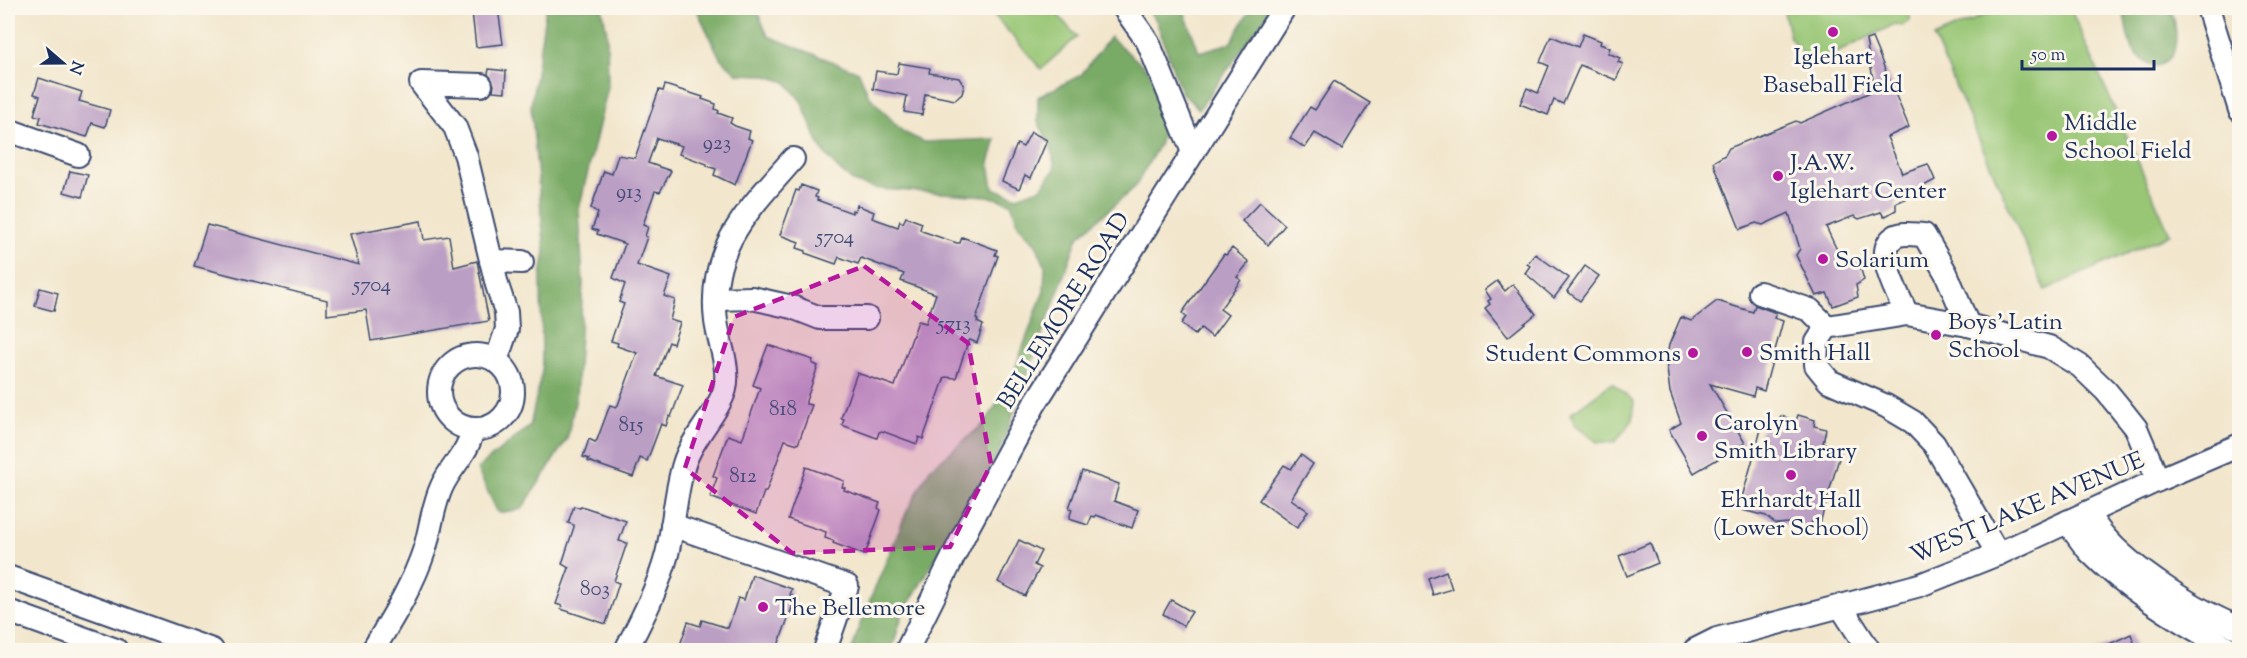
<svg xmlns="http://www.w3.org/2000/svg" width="2247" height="658" font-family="'Sorts Mill Goudy',serif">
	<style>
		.green { fill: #98c674; stroke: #5a7a69; stroke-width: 1.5 }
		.forest { fill: #7aab66; stroke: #4a6d62; stroke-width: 1.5 }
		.building { fill: #bb9ec4 }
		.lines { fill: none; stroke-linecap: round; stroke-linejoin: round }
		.minor-casing { stroke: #3b4a6e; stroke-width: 26 }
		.minor { stroke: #fff; stroke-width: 22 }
		.marked { fill: #b5179e; fill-opacity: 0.2; stroke: #b5179e; stroke-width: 4.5; stroke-dasharray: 12 8; stroke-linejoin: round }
		.poi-dot { fill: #b5179e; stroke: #fbf7ec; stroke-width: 2 }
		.labels { text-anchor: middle; stroke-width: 6; stroke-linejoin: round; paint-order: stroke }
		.number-label { font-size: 21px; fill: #434b78 }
		.poi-label { font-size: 24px; fill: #1b2f5e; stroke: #fbf7ec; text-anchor: start }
		.street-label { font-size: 24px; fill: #1b2f5e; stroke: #fbf7ec }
	</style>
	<rect width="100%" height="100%" fill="#fbf7ec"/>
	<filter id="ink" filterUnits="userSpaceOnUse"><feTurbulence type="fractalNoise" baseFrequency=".0167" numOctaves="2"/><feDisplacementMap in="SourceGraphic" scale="12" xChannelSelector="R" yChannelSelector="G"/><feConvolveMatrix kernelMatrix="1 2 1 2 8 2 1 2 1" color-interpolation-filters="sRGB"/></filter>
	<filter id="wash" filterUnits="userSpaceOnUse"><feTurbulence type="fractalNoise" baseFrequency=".008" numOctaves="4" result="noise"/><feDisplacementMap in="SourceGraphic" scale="24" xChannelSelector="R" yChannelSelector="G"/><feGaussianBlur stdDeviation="1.35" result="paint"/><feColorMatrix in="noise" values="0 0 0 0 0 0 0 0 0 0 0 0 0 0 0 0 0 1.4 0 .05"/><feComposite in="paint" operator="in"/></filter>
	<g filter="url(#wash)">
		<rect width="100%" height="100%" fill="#f2e6cc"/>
		<g class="green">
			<path d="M988,8H1052L1077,37L1041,69Z"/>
			<path d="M1783,8H1905L1910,10V20L1902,26L1895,24L1812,65L1790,38Z"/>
			<path d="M2001,8H2070L2170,234L2045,290L1934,37Z"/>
			<path d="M1612,383L1634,401L1633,420L1615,442H1597L1575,424L1570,414Z"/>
		</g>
		<g class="forest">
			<path d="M546,8H602L607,32L608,87L579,209L583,284L576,398L567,439L522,509L498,513L477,469L530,426L542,371L541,275L545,252L531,106Z"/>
			<path d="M696,8H764L758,13L768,36L859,72L869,96L903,132L924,142L996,139L989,163L993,188L1017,197L1041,188L1055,169L1051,146L1038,122V97L1081,75L1110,37L1148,70L1160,92L1164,117L1160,143L1135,187L1078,237L1000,450L902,615L892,650H852L860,624L907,511L930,469L986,422L1011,380L1044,290L1045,266L1036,244L1019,226L1011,203L988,196L879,189L855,183L836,167L820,147L801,101L786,82L763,75L738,74L720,58Z"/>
			<path d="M1146,8H1183L1199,52L1231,43L1251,8H1272L1199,109L1181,92L1156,20Z"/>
			<path d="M2123,8H2170C2176,21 2180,47 2169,59C2166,63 2161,64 2156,66C2126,57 2128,34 2123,8Z"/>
		</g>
		<g id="blocks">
			<g class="building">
				<path d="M498,9L503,44L476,47L472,12Z"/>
				<path d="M1583,34L1601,41L1600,44L1610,48L1608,53L1620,58L1618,62L1623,64L1616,80L1580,65L1563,104L1554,100L1548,115L1520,104L1527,88L1538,93L1549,66L1540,62L1551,36L1578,47Z"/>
				<path d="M1872,38L1909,127L1887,137L1902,173L1928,164L1935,180L1918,189L1919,193L1896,203V210L1884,217L1881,212L1859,219L1854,216L1826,227L1838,252H1843L1851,266L1859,263L1864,280L1856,285L1858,297L1833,306L1827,293L1816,296L1796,255L1800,249L1789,213L1763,225L1756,223L1740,229L1713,162L1725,155L1729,148L1796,121L1800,123L1875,90L1866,40Z"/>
				<path d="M899,63L930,68L929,73L959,78L964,86L962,94L955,100L925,94L922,115L904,112L907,96L873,89L876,71L897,74Z"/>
				<path d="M489,69L506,71L505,92L493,91L494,85L488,74Z"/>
				<path d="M39,78L82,92L79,101L110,110L105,127L92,123L87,137L39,123L41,117L34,115L40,96L34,94Z"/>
				<path d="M1334,81L1370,103L1342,149L1315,133L1305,148L1290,138L1310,107L1315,110Z"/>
				<path d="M665,85L703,97L702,99L716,104L715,109L719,111L718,113L732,118L730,123L735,126L750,131L748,138L752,140L735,185L714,175L716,169L707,166V164L679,154L682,146L657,138L648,163L671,171L660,192L655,191L646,216L643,225L648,227L645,236L647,237L637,265L671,277L664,296L675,300L670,320L680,323L673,344L669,342L656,376L683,385L671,417L669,416L666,426L661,424L647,461L640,458L633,477L588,461L589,459L583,457L589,439L595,442L597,440L610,405L616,407L618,405L637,353L617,346L618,343L611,341L624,304L619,302L625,284L613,278L625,244L597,234L598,231L592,229L598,213L591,208L604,171L612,174L618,155L635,158L659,90L663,91Z"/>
				<path d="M1031,132L1047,140L1031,178L1025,175L1019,189L1002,181L1017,144L1023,147Z"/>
				<path d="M70,171L88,175L82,197L64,192Z"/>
				<path d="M801,185L817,191L815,197L818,198L817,200L852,213V210L855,211L857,205L874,212L872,218L898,227L900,221L903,223L906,217L922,223L920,229L922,231L939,237L957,243H960L962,237L997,250L995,255L998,256L976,319L978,320L977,322L983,325L977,343L970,340L968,342L956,378L945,377L923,439L919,437L917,444L882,431L879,432L877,438L842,425L844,419L841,418L857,373L895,386L918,321L926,323L936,294L901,281L904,274L861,258L858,264L839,257L836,264L805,253L806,251L797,248L799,242L780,235L796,190L799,191Z"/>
				<path d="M1260,202L1285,225L1268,245L1242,221Z"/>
				<path d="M421,221L424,240L449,236L454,267L477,261L489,321L371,341L366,310L327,315V300L194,266L207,225L359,265L350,234Z"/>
				<path d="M1232,248L1249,262L1237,277L1241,280L1220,309L1228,315L1212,337L1201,328L1195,335L1181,324L1186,317L1182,313L1224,254L1226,255Z"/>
				<path d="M1535,254L1569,278L1554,298L1525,273L1530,266L1527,264Z"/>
				<path d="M1585,266L1599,276L1580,301L1567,291Z"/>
				<path d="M1497,281L1505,291L1513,284L1536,314L1508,337L1485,308L1490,304L1488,301L1491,299L1485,290Z"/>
				<path d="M40,288L58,293L54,311L35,306Z"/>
				<path d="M1717,301L1753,312L1755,305L1776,313L1774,318L1783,321L1764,391L1755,388L1753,396L1710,384L1745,443L1694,473L1669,430L1681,423L1670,392L1666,361L1669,345L1681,317L1691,321Z"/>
				<path d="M768,345L813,360L812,363L818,366L806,401V404L812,405L798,444L785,440L766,492H764L756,514L710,497L717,478L713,476L728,435L742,440L760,388L753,385Z"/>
				<path d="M1798,415L1815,420L1814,426L1826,429L1823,443L1842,448L1820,523L1812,521L1810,529L1789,523L1776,524L1766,516L1742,510L1745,502L1741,501L1762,426L1776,430L1781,416L1796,421Z"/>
				<path d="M1301,455L1313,464L1291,499L1308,511L1297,528L1259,500L1284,465L1291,469Z"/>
				<path d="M806,467L844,481L842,487L845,488L844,490L880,503L878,508L881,510L865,555L833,543L834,541L825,538L826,532L788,519Z"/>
				<path d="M1082,471L1119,484L1114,501L1138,510L1132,528L1096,515L1095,517L1092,516L1088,525L1069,519L1072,509L1069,508Z"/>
				<path d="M574,506L580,508L581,506L626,521L619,541L627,543L614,581L619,583L606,624L561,609L562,606L556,604L569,568L562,564L574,527V525L568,523Z"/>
				<path d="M1019,540L1041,551L1034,565L1040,568L1025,596L998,582Z"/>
				<path d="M1650,543L1658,563L1627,576L1619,556Z"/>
				<path d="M1446,571L1452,589L1433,595L1428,578Z"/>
				<path d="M752,575L792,589L790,595L796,597L776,651H678L688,622L700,626L702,620L728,628L738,598L744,600Z"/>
				<path d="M1171,600L1192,612L1183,626L1163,614Z"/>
				<path d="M2131,634L2137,651H2094Z"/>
			</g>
		</g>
	</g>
	<g filter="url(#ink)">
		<use href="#blocks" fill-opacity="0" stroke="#3b4a6e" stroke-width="1.5"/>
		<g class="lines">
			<g class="minor-casing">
				<g id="minor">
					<path d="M1124,8L1148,42L1193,152"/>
					<path d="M2208,8L2240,110"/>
					<path d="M481,85L421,83L455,127L466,156L497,285L506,312L507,329L496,361"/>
					<path d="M8,130L78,155"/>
					<path d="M491,261L522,262"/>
					<path d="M1760,293L1810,310L1827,327"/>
					<path d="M715,299L752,298L792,307L820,318H867"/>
					<path d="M1907,314C1899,296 1871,250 1896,236C1904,232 1916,235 1924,235L1946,273L1968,325"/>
					<circle cx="476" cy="392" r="37"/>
					<path d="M2087,513C2092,520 2097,528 2103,535C2131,569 2198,612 2240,628"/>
					<path d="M2067,522C2075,532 2082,543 2090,552C2130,592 2183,624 2232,650"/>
					<path d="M672,525L847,586L825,650"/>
					<path d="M1998,554L1934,444L1913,422L1886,406L1829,381L1816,365L1817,342L1827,327L1907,314L1968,325L2049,347L2080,366L2106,391L2120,408L2136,428L2158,480"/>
					<path d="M8,577L212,650"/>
					<path d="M1841,607L1869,650"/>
					<path d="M8,611L116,650"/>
					<path d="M373,650C393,617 413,585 425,548C431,527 433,505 442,486C451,466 470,451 472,430"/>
					<path d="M626,650C642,619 658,588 667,554C674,525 675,493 684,464C692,437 719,412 725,389C730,366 719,344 716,321C707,249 749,209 793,159"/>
					<path d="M907,650L969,525L1034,405L1284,8"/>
					<path d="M1695,650L1717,639L1920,585L1998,554L2158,480L2240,445"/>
				</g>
			</g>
			<use href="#minor" class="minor"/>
		</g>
	</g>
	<path class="marked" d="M864,266L968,343L991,464L950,547L792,553L685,468L734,317Z"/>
	<g class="poi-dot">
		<circle cx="1833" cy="32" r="6"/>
		<circle cx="2052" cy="136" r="6"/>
		<circle cx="1778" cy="176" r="6"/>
		<circle cx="1823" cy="259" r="6"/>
		<circle cx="1936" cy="335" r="6"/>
		<circle cx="1747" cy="352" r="6"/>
		<circle cx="1693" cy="353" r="6"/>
		<circle cx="1702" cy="436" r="6"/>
		<circle cx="1791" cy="475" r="6"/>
		<circle cx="763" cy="607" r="6"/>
	</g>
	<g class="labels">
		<g class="number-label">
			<text x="717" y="149">923</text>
			<text x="629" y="198">913</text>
			<text x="835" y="243">5704</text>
			<text x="372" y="291">5704</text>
			<text x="954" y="330">5713</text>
			<text x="783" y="415">818</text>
			<text x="631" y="431">815</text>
			<text x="743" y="482">812</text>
			<text x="595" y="595">803</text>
		</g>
		<g class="poi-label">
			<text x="1833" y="64" text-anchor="middle">Iglehart<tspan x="1833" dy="28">Baseball Field</tspan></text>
			<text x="2064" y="130">Middle<tspan x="2064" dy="28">School Field</tspan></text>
			<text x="1790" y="170">J.A.W.<tspan x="1790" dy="28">Iglehart Center</tspan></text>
			<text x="1835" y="267">Solarium</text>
			<text x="1948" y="329">Boys’ Latin<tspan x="1948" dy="28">School</tspan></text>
			<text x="1759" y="360">Smith Hall</text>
			<text x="1681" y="361" text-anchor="end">Student Commons</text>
			<text x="1714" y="430">Carolyn<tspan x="1714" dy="28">Smith Library</tspan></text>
			<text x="1791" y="507" text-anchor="middle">Ehrhardt Hall<tspan x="1791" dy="28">(Lower School)</tspan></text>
			<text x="775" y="615">The Bellemore</text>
		</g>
		<g class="street-label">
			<text transform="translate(1063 310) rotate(-58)" y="8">BELLEMORE ROAD</text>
			<text transform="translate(2027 507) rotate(-23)" y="8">WEST LAKE AVENUE</text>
		</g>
	</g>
	<rect width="2247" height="658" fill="none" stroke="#fbf7ec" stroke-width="30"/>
	<g transform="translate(63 63) rotate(110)" stroke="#fbf7ec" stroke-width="4.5" paint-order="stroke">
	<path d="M0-4.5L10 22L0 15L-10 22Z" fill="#1b2f5e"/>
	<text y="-9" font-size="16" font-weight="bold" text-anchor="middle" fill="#1b2f5e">N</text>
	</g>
	<path d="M2022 60v9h132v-9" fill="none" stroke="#1b2f5e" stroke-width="3"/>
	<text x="2031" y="60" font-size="18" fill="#1b2f5e" stroke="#fbf7ec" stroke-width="4.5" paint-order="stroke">50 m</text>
</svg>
